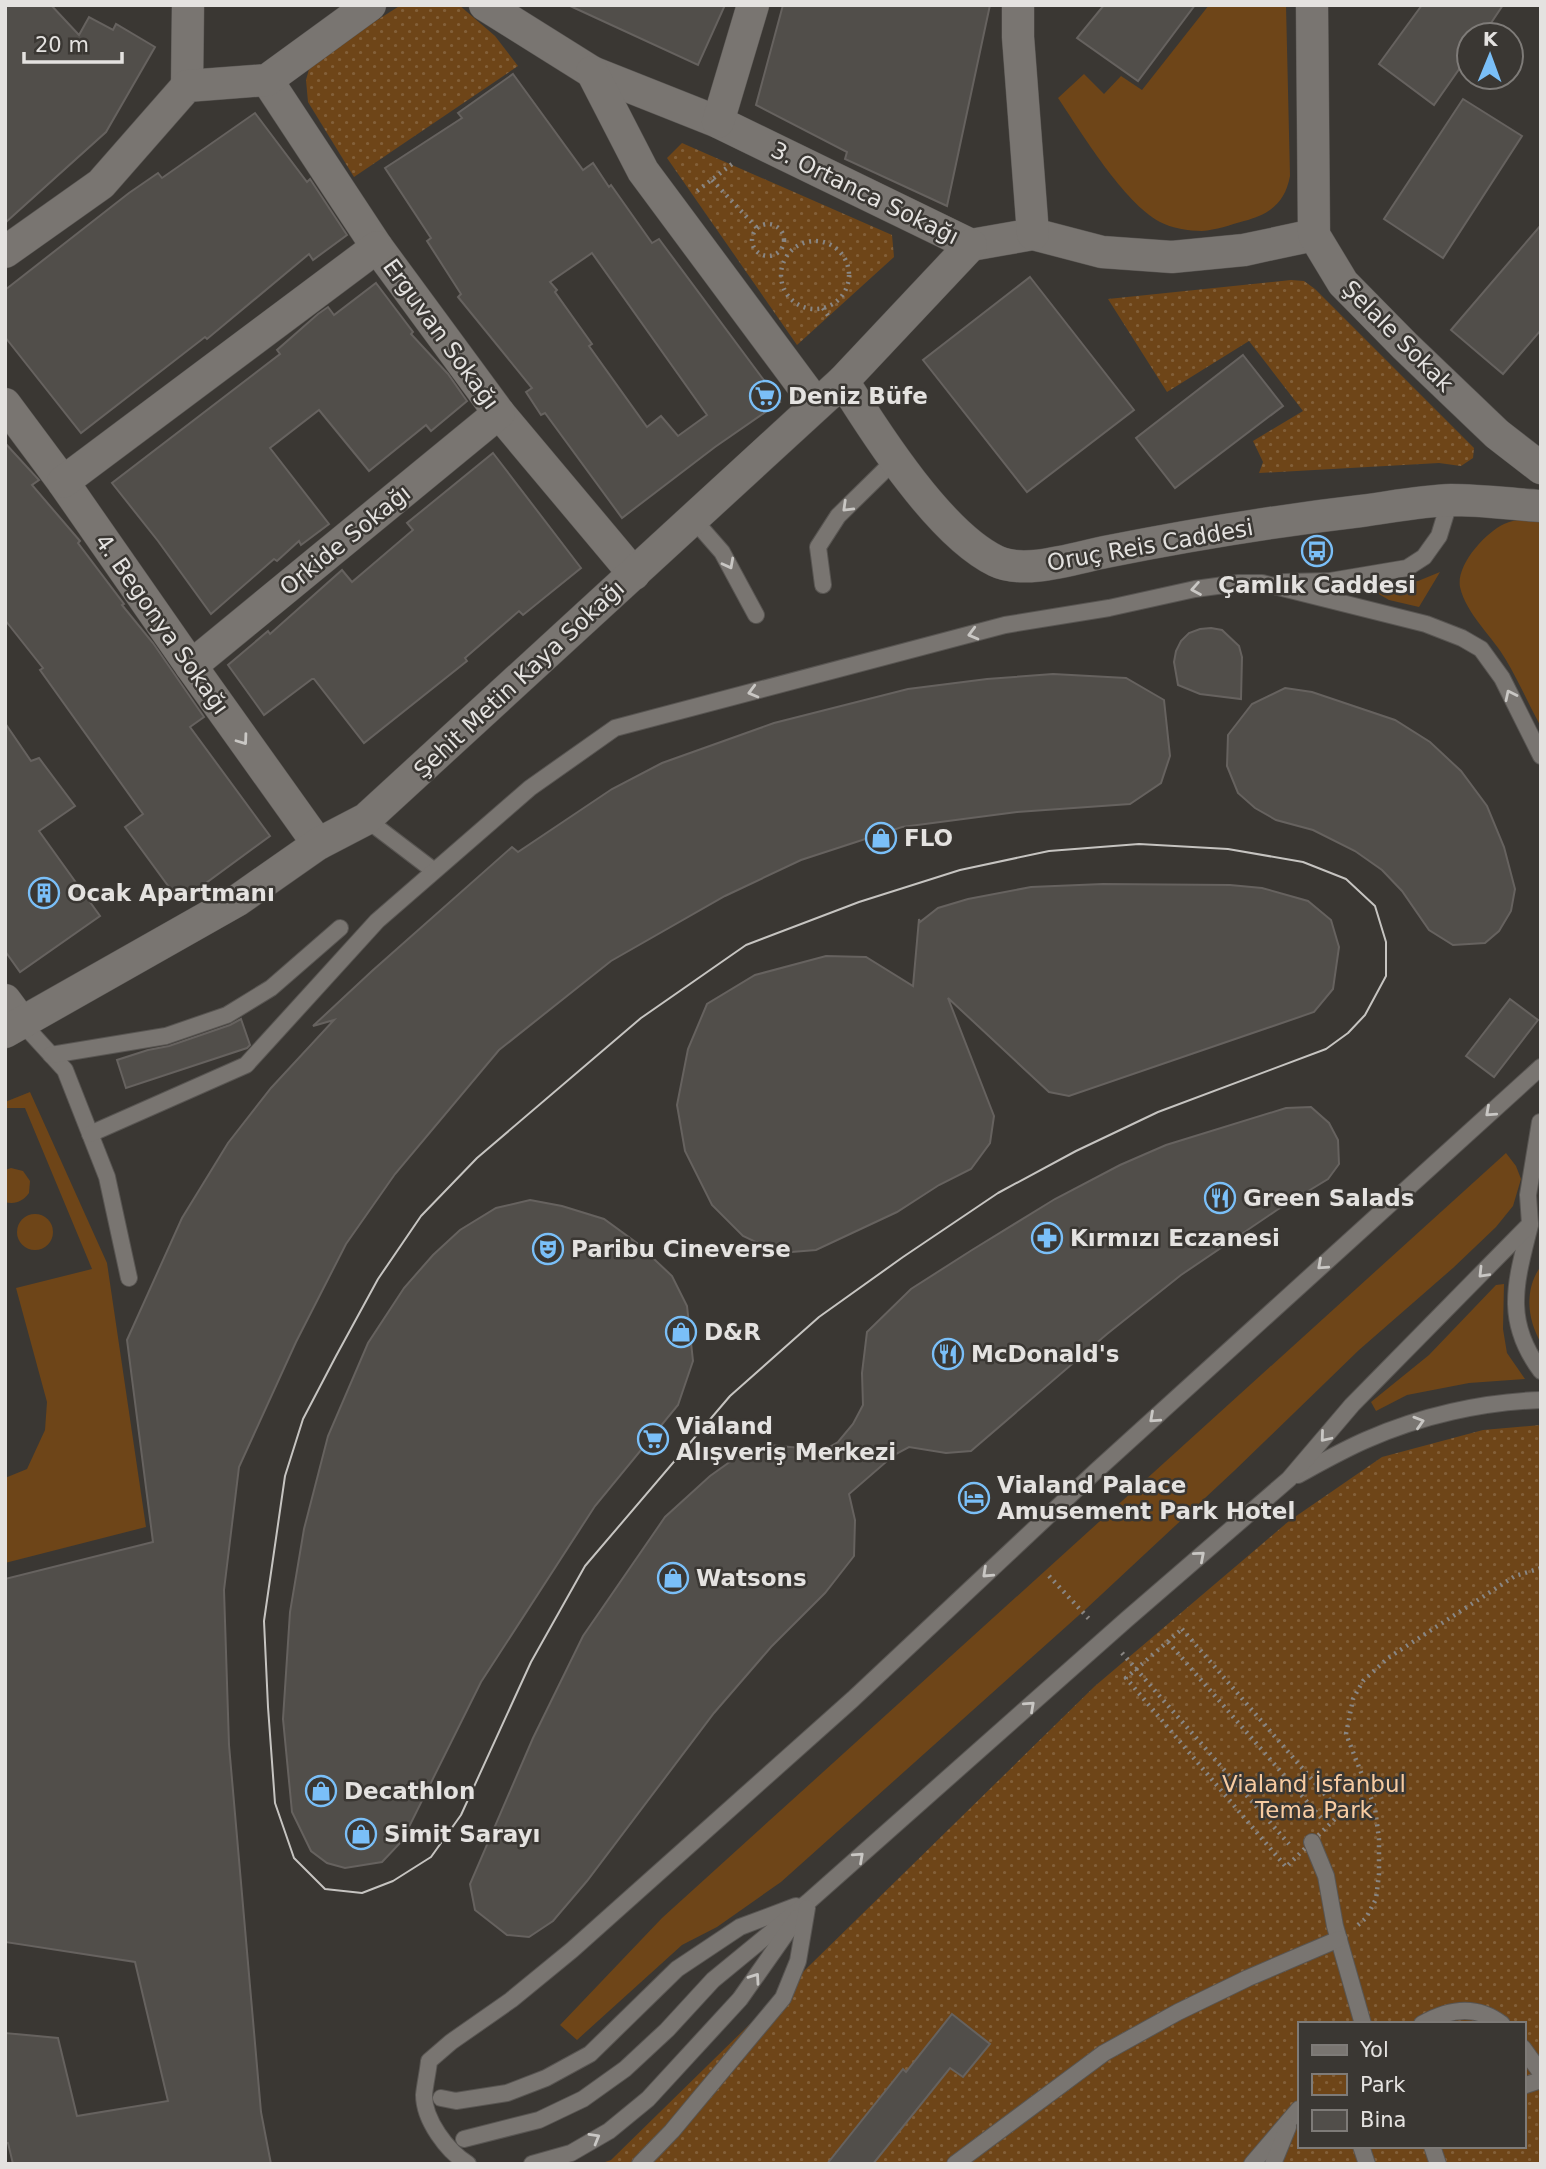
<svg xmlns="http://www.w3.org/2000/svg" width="1546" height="2169" font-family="'DejaVu Sans',sans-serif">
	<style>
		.green { fill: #6e4518 }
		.park { fill: url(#park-dots); fill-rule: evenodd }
		.building { fill: #514e4a; stroke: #66625f; stroke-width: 2; fill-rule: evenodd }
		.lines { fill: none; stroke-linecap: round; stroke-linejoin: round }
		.service-casing { stroke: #585552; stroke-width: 18 }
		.minor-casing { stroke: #585552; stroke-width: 33 }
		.path { stroke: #898683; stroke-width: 4.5; stroke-dasharray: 2 5; stroke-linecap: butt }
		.service { stroke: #797571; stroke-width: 16 }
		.minor { stroke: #797571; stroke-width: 32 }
		.tram { stroke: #c6c4c1; stroke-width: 2 }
		.oneway { stroke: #c9c7c4 }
		.labels { text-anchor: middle; stroke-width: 5; stroke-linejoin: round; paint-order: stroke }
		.street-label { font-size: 23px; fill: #e4e2e0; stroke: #3a3733 }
		.poi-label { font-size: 23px; font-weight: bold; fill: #e4e2e0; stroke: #3a3733; text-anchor: start }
		.park-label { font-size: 23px; fill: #f7cba1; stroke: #3a3733 }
	</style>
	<defs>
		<pattern id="park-dots" width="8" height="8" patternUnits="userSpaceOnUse" patternTransform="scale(1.75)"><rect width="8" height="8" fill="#6e4518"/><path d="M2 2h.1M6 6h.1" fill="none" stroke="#836039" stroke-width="1.8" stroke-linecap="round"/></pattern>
	</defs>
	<rect width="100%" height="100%" fill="#3a3733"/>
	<g class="green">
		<path d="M1209,5H1286L1290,176C1285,203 1270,214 1244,221C1230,225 1216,230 1202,231C1189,231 1171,228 1160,222C1124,203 1081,132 1058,98L1084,74L1104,94L1121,76L1142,90Z"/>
		<path d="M1541,517V727C1529,705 1519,682 1506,660C1493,637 1466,614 1460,587C1456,565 1485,533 1504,524C1515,519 1528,518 1541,517Z"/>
		<path d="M1440,572L1419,607L1389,600L1377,593L1378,587L1384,584L1418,581Z"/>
		<path d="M30,1092L107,1263L146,1527L5,1563V1478L27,1469L45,1430L47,1402L16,1288L92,1269L25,1108H5V1102Z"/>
		<path d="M1506,1153L1516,1166L1521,1179L1513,1206L1496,1227L1453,1268L1359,1350L1234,1471L1087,1608L781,1882L717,1927L682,1945L577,2040L560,2025L662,1918Z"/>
		<path d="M11,1168L23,1171L30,1181L29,1193C23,1201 15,1205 5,1202V1170Z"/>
		<circle cx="35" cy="1232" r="18"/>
		<path d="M1541,1266V1343C1527,1319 1524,1289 1541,1266Z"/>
		<path d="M1504,1284L1503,1329L1507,1353L1525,1379L1469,1383L1407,1395L1376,1411L1371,1402L1429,1355L1496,1285Z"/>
	</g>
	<g class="park">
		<path d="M401,5H459L495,36L518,66L354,177L308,102L306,80L311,62Z"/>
		<path d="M682,143L892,235L894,257L797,345L667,158Z"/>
		<path d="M1291,280L1304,281L1315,289L1474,448L1473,458L1461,466L1439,463L1259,473L1263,462L1253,441L1303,411L1249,341L1167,392L1108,299Z"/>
		<path d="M1541,1425V2164H599L611,2160L1095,1686L1289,1521L1382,1457L1483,1430ZM1299,2024H1523V2146H1299Z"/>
	</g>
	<g class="building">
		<path d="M5,5H51L79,35L89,17L113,30L116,24L155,47L106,132L5,223Z"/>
		<path d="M568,5H725L698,65Z"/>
		<path d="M783,5H990L947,206L845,159L847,152L756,105Z"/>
		<path d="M1104,5H1195L1138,81L1077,38Z"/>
		<path d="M1422,5H1503L1483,35H1469V55L1434,105L1379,64Z"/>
		<path d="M513,74L583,170L593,163L609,187L611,185L652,243L659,239L780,402L715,447L622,518L545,413L541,415L526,392L532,388L458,297L461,294L427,241L431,238L385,168L462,118L458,113ZM592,253L707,415L678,436L661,416L647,427L589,346L592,344L555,292L557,290L550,282Z"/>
		<path d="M1463,99L1522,136L1443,258L1384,219Z"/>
		<path d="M255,113L307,182L310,179L347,235L313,260L309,254L207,339L205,337L81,433L5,337V290L129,193L158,173L162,178Z"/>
		<path d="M1541,225V330L1503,374L1451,330Z"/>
		<path d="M1030,277L1134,410L1027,492L923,360Z"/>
		<path d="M376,283L413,332L411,334L448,374L467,401L431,431L426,425L369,471L319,410L270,448L329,524L301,545L299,541L277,561L274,559L211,614L158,541L112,483L280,354L277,350L318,314L328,307L334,315Z"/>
		<path d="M1243,355L1283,406L1175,488L1136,438Z"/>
		<path d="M5,443L39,480L32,485L80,541L78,543L124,604L122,605L153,643L204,717L190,727L270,836L180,902L125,827L143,814L40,670L43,668L5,620Z"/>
		<path d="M493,453L581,568L523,615L519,611L465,658L467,661L364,743L314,679H312L264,715L228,665L268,631L270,634L342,570L352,582L413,530L407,523Z"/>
		<path d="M1211,628L1222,630L1239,646L1242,657L1241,699L1200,694L1178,685L1174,662L1176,651L1181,641L1189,633L1200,629Z"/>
		<path d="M1053,674L1126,678L1164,700L1170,756L1161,783L1130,804L1017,812L902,827L801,860L725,896L611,961L499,1050L395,1174L346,1244L296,1342L239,1467L224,1590L229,1745L261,2112L271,2164H13L8,2143H5V2033L58,2038L77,2116L168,2101L135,1962L5,1942V1579L153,1542L127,1340L182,1218L228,1143L271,1088L334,1020L313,1026L372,971L512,847L518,852L612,789L662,763L774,723L908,689L987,679Z"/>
		<path d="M1285,688L1312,692L1395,720L1430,742L1461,771L1487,806L1504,847L1515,889L1511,911L1499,931L1485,943L1453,945L1429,930L1402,891L1382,870L1355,851L1313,830L1276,820L1255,808L1238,793L1227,766L1228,735L1252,704Z"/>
		<path d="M5,723L31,761L39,758L75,806L39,831L100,916L20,972L5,951Z"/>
		<path d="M1103,884L1230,885L1262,888L1308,901L1331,920L1339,947L1333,989L1314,1012L1069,1096L1049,1092L948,998L994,1116L990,1143L971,1169L939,1185L897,1212L816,1250L779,1253L743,1236L712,1205L685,1151L677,1105L688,1049L707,1004L755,975L826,956L866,957L913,986L919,919L920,922L938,908L968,899L1031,887Z"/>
		<path d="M1510,999L1538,1020L1494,1077L1466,1056Z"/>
		<path d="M241,1019L250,1045L247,1048L126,1088L117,1060L148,1050L169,1046L230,1025Z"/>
		<path d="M1311,1107L1329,1123L1338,1140L1339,1164L1328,1179L1277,1210L1181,1275L1107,1334L971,1451L946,1453L909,1447L894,1455L849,1494L855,1520L854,1556L825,1593L771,1647L714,1713L587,1881L553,1921L529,1937L507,1935L475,1910L470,1884L533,1738L583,1636L665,1517L710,1476L748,1449L768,1445L824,1450L838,1442L853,1424L863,1405L862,1373L867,1332L911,1289L972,1250L1055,1199L1120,1165L1166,1145L1286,1108Z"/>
		<path d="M530,1200L562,1206L604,1219L637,1243L672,1276L687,1306L693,1361L678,1405L595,1506L481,1682L402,1841L382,1862L345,1868L327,1863L311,1851L292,1812L283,1719L290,1612L304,1529L328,1436L368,1343L404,1288L433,1255L460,1230L496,1208Z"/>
		<path d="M952,2014L990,2044L963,2077L950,2068L873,2164H827L903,2069L906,2072Z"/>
	</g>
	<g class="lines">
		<g class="service-casing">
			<g id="service">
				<path d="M694,520L722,552L756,615"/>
				<path d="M1284,582L1330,581L1407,568L1424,557L1439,536L1450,500"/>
				<path d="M823,585L818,547L838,516L896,459"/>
				<path d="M366,819L433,870"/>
				<path d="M22,1023L65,1070L107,1177L129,1278"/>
				<path d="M51,1055L166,1036L227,1015L271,988L340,928"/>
				<path d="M90,1134L246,1065L377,921L530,788L615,728L1005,625L1109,608L1195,589L1239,583H1262L1426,624L1462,638L1481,649L1502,678L1541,756"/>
				<path d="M1530,1225C1516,1282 1503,1320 1541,1371"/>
				<path d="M1298,1475C1320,1463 1343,1450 1366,1440C1420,1416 1482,1402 1541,1400"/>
				<path d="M1312,1842L1326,1876L1335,1926L1363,2024"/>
				<path d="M1422,2024C1448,2009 1476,2004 1502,2024"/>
				<path d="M1523,2048L1541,2073"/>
				<path d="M1523,2086L1541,2080"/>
				<path d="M441,2098L456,2101L507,2093L546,2078L590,2054L677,1969L740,1927L796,1906"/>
				<path d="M464,2139L539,2120L583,2099L625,2069L667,2030L713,1980L808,1902L1126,1620L1289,1479L1352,1405L1530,1224L1528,1195L1540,1122"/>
				<path d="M1361,2146L1367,2164"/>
				<path d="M1432,2146L1438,2164"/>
				<path d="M468,2164C447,2151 424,2120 424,2095C425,2084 428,2072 429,2061L451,2042L511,2000L572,1950L853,1699L1096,1471L1541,1067"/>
				<path d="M532,2164L571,2153L609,2131L648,2099L740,1999L797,1918"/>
				<path d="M640,2164L672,2131L783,1998L798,1961L807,1908"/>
				<path d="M955,2164L1104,2053L1178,2012L1248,1978L1339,1939"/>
				<path d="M1252,2164L1299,2109"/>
				<path d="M1273,2164L1288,2127"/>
			</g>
		</g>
		<g class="minor-casing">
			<g id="minor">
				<path d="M485,5L592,72L718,122L971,245L1033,234L1102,252L1172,257L1244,250L1314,235"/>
				<path d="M1018,5V37L1033,234"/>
				<path d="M1312,5L1314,235L1343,283L1405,346L1497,434L1541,468"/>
				<path d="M592,72L643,171L816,404"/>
				<path d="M267,80L377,247L499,413L634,574"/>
				<path d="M187,86L188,5"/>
				<path d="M718,122L753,5"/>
				<path d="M5,252L101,184L187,86L267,80L370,5"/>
				<path d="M843,381C876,434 940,534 996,561C1024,575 1075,558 1105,552C1190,535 1275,521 1361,511C1391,507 1421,501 1451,500C1481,500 1511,504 1541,506"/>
				<path d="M5,404L63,482L191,666L318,844"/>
				<path d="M63,482L377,247"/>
				<path d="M191,666L499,413"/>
				<path d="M5,1000L22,1023"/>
				<path d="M5,1032L238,900L318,844L366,819L843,381L971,245"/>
			</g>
		</g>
		<g class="path">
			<path d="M712,180L757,228"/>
			<path d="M697,191L732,164"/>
			<circle cx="768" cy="240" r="16"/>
			<circle cx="815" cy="275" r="34"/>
			<path d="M823,308L829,317"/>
			<path d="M1049,1576L1091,1621"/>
			<path d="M1182,1629L1341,1813L1286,1867L1126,1678Z"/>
			<path d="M1168,1642L1323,1820"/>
			<path d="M1122,1653L1289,1844"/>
			<path d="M1358,1925L1366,1918L1376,1899L1379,1874V1839L1375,1808L1346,1734L1353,1699L1363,1681L1388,1658L1515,1576L1541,1568"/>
		</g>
		<use href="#service" class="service"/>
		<use href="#minor" class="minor"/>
		<path class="tram" d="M1139,844L1228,849L1303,862L1346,879L1375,906L1386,942V976L1365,1015L1348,1033L1326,1049L1158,1112L1076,1151L998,1193L903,1257L819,1317L730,1396L585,1566L531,1662L461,1815L431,1857L393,1881L362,1893L325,1889L294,1858L275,1803L268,1707L264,1621L285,1476L303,1419L336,1356L378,1279L421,1216L477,1158L641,1018L746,945L859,902L960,870L1049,851Z"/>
	</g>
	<defs><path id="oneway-chevron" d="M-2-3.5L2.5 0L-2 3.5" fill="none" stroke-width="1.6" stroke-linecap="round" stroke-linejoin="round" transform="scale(1.75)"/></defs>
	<g class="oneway">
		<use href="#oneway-chevron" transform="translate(847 507) rotate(136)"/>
		<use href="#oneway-chevron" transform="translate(729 564) rotate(62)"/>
		<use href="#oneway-chevron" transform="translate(1196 589) rotate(170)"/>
		<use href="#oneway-chevron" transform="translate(973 634) rotate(165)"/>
		<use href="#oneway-chevron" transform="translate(753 692) rotate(165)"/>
		<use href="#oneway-chevron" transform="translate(1510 695) rotate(-116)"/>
		<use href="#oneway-chevron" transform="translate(243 740) rotate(54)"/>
		<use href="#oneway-chevron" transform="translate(1490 1112) rotate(138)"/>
		<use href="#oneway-chevron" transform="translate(1322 1265) rotate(138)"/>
		<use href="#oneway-chevron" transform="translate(1483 1273) rotate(134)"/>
		<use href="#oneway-chevron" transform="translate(1154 1418) rotate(138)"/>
		<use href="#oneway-chevron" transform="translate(1419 1422) rotate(-17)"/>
		<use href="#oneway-chevron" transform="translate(1325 1437) rotate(130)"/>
		<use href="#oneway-chevron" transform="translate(1200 1556) rotate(-41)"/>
		<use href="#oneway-chevron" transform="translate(987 1573) rotate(137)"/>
		<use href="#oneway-chevron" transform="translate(1030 1706) rotate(-42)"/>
		<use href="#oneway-chevron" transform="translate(859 1857) rotate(-42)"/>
		<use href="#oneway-chevron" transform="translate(755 1978) rotate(-55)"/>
		<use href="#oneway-chevron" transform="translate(595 2138) rotate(-30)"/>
	</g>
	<defs>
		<g id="supermarket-ring" transform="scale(1.575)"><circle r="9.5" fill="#3a3733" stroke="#7abff8" stroke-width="1.5"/><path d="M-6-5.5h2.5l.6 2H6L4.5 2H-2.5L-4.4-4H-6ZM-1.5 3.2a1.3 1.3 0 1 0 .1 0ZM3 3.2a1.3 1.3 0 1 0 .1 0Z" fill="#7abff8"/></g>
		<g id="bus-ring" transform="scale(1.575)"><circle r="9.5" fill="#3a3733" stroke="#7abff8" stroke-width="1.5"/><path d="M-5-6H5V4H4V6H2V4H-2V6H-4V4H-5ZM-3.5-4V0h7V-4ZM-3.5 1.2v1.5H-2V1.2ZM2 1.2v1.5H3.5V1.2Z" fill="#7abff8"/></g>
		<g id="shop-ring" transform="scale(1.575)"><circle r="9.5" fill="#3a3733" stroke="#7abff8" stroke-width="1.5"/><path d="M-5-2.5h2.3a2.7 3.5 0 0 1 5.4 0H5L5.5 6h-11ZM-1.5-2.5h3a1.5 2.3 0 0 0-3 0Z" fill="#7abff8"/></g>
		<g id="building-ring" transform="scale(1.575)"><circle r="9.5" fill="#3a3733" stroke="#7abff8" stroke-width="1.5"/><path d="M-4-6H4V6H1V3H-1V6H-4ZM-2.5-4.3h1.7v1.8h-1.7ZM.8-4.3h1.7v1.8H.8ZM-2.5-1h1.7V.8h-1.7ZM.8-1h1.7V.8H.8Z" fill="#7abff8"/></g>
		<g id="restaurant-ring" transform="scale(1.575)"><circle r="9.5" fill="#3a3733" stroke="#7abff8" stroke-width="1.5"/><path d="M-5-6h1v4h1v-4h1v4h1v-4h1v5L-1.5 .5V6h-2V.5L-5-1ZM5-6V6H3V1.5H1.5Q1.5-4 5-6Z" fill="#7abff8"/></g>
		<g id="pharmacy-ring" transform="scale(1.575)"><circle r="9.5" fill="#3a3733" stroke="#7abff8" stroke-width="1.5"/><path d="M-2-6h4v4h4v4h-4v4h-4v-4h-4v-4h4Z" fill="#7abff8"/></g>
		<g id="theatre-ring" transform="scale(1.575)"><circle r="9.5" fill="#3a3733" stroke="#7abff8" stroke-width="1.5"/><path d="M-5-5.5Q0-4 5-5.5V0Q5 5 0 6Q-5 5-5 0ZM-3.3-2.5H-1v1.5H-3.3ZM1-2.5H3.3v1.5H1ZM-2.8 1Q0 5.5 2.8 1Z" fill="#7abff8"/></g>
		<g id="hotel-ring" transform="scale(1.575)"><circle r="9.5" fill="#3a3733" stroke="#7abff8" stroke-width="1.5"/><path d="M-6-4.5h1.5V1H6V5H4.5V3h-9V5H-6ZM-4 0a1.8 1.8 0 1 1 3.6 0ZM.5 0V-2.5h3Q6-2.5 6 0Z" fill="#7abff8"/></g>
	</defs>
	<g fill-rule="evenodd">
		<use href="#supermarket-ring" x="765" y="396"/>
		<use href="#bus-ring" x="1317" y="551"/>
		<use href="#shop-ring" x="881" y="838"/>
		<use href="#building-ring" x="44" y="893"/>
		<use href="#restaurant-ring" x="1220" y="1198"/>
		<use href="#pharmacy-ring" x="1047" y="1238"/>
		<use href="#theatre-ring" x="548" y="1249"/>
		<use href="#shop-ring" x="681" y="1332"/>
		<use href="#restaurant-ring" x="948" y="1354"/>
		<use href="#supermarket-ring" x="653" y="1439"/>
		<use href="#hotel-ring" x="974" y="1498"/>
		<use href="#shop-ring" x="673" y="1578"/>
		<use href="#shop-ring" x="321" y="1791"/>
		<use href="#shop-ring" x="361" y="1834"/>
	</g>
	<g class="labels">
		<g class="street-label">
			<text transform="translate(865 193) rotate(26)" y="8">3. Ortanca Sokağı</text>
			<text transform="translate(441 334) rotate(54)" y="8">Erguvan Sokağı</text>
			<text transform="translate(1398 336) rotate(45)" y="8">Şelale Sokak</text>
			<text transform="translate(345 540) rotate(-39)" y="8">Orkide Sokağı</text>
			<text transform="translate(1150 545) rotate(-10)" y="8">Oruç Reis Caddesi</text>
			<text transform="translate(162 624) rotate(55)" y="8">4. Begonya Sokağı</text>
			<text transform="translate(519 679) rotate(-43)" y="8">Şehit Metin Kaya Sokağı</text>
		</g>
		<g class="poi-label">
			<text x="788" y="404">Deniz Büfe</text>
			<text x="1317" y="593" text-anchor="middle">Çamlık Caddesi</text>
			<text x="904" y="846">FLO</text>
			<text x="67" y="901">Ocak Apartmanı</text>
			<text x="1243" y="1206">Green Salads</text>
			<text x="1070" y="1246">Kırmızı Eczanesi</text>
			<text x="571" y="1257">Paribu Cineverse</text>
			<text x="704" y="1340">D&amp;R</text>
			<text x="971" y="1362">McDonald's</text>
			<text x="676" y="1434">Vialand<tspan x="676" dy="26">Alışveriş Merkezi</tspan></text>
			<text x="997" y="1493">Vialand Palace<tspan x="997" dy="26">Amusement Park Hotel</tspan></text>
			<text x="696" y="1586">Watsons</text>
			<text x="344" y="1799">Decathlon</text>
			<text x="384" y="1842">Simit Sarayı</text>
		</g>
		<g class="park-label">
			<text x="1314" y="1792">Vialand İsfanbul<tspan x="1314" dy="26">Tema Park</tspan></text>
		</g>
	</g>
	<rect width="1546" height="2169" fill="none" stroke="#e4e2e0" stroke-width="14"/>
	<rect x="1298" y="2022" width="228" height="126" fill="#3a3733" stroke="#7e7b78" stroke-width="2"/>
	<rect x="1312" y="2045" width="35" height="10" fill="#797571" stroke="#7e7b78" stroke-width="2"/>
	<text x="1360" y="2057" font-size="21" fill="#e4e2e0">Yol</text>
	<rect x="1312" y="2074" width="35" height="21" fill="url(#park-dots)" stroke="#7e7b78" stroke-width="2"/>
	<text x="1360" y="2092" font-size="21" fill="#e4e2e0">Park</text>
	<rect x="1312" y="2110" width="35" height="21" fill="#514e4a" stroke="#7e7b78" stroke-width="2"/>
	<text x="1360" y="2127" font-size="21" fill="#e4e2e0">Bina</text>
	<g transform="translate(1490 56) rotate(1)"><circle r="33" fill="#3a3733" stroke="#7e7b78" stroke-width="2"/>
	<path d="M0-5L12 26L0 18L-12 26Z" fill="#7abff8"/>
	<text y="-10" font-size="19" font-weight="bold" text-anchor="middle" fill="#e4e2e0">K</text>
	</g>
	<path d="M24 52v10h98v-10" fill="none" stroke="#e4e2e0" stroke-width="3.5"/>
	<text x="35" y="52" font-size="21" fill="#e4e2e0" stroke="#3a3733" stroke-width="5" paint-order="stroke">20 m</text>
</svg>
